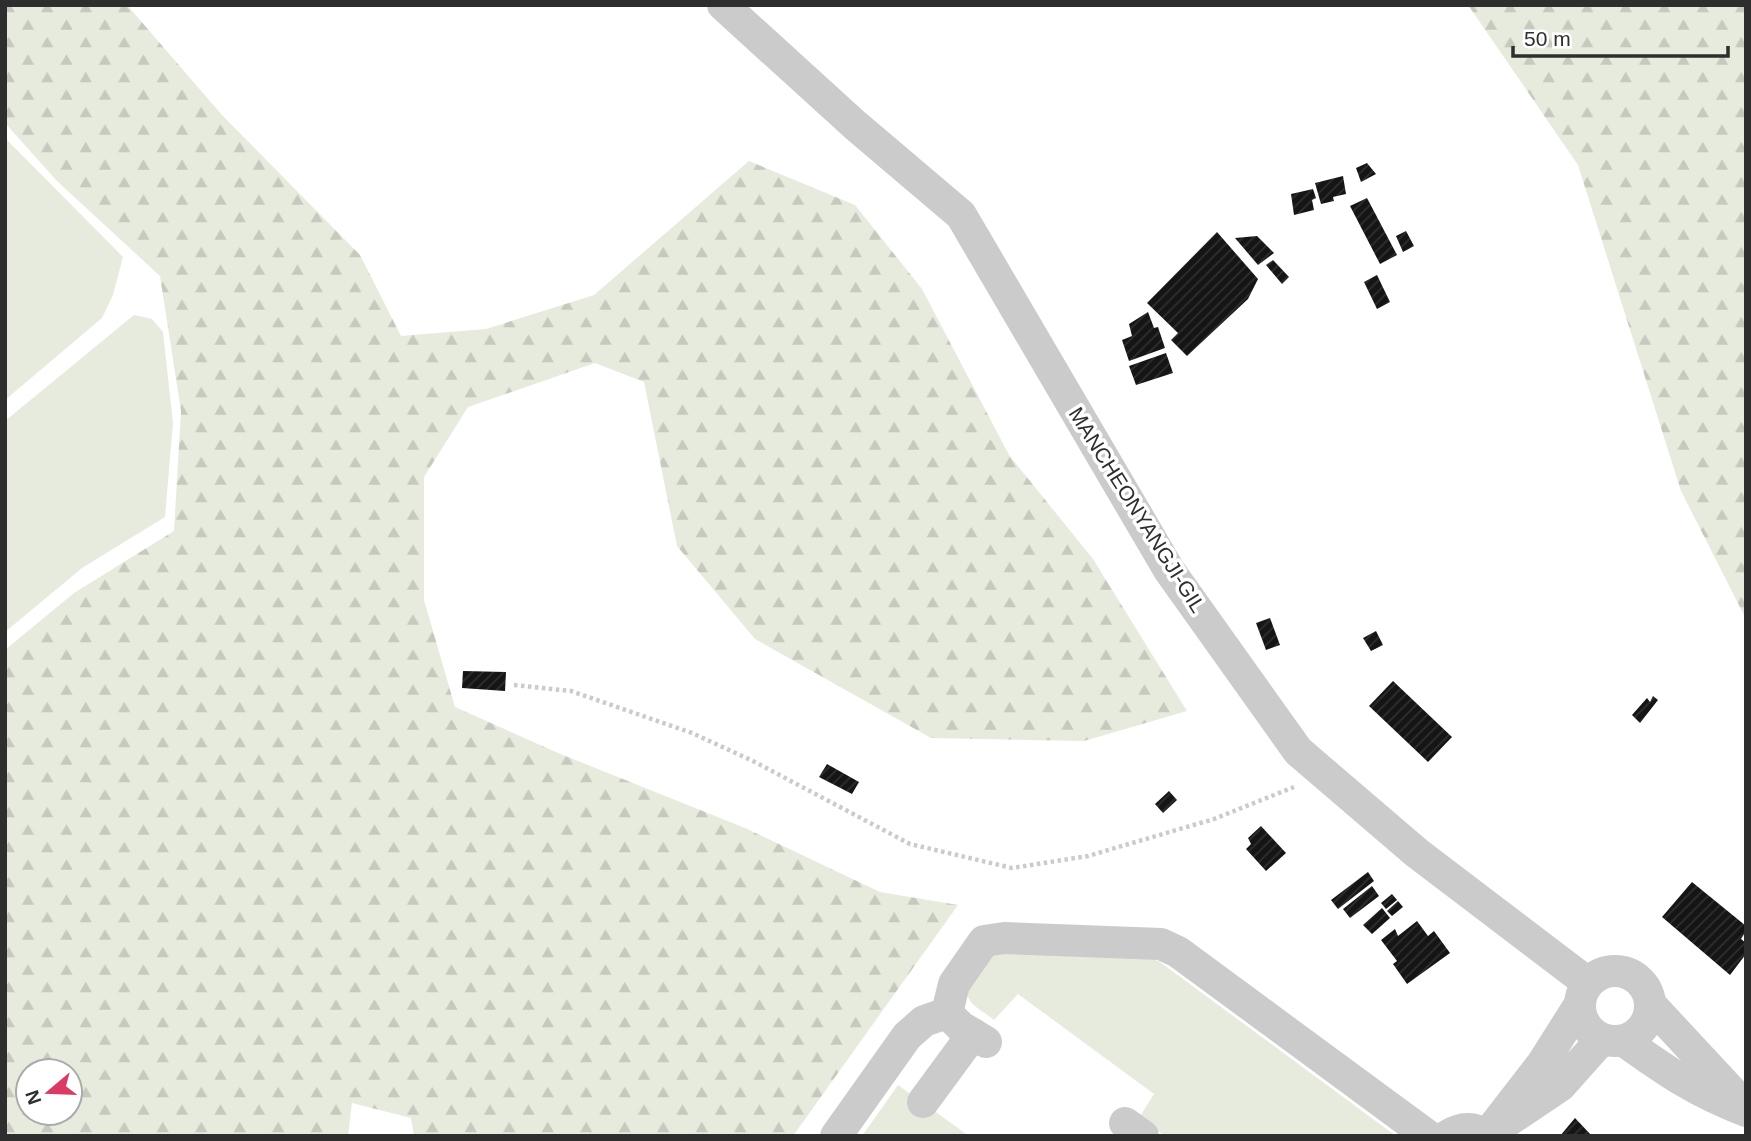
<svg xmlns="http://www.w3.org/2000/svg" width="1751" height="1141" font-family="Arial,sans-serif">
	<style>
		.grass { fill: #e7ebdd }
		.forest { fill: url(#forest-firs); fill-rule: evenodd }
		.building { fill: url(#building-hatch) }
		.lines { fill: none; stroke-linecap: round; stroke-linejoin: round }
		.path { stroke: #cbcbcb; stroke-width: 4.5; stroke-dasharray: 3.5 3.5; stroke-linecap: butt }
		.minor { stroke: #cbcbcb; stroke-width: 32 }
		.labels { text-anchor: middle; stroke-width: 7; stroke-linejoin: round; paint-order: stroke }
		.street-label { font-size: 21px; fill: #2e2e2e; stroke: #fff }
	</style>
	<defs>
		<pattern id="forest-firs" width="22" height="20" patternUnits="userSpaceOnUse" patternTransform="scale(1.75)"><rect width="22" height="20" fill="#e7ebdd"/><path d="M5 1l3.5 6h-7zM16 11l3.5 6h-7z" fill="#c6cabe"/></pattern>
		<pattern id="building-hatch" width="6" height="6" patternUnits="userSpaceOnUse" patternTransform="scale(1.75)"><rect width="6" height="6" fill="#151515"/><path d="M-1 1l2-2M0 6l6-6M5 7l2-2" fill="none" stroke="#2f2f2f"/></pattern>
	</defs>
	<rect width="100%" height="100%" fill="#fff"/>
	<g class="grass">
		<path d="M5,138L123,257L113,295L102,318L5,400Z"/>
		<path d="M134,315L152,319L163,332L173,423L165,517L82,568L5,632V421Z"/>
		<path d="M991,952L1148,956L1160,962L1396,1136H1165L1139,1118L1154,1094L1018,994L994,1020C987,1014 977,1009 971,1002C958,985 981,964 991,952Z"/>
		<path d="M898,1085L969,1136H862Z"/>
	</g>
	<g class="forest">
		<path d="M5,5H127L222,115L360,255L401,336L486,329L594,295L749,161L855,205L922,289L1009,455L1093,559L1187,711L1084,741L931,738L755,639L677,546L644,382L595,363L468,407L424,477V600L455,707L558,753L745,828L880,892L958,905L793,1136H414L411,1118L352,1103L348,1136H5V650L74,593L174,531L181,411L160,276L57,181L5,123ZM28,1071H70V1113H28Z"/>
		<path d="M1468,5H1746V619L1681,491L1578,165Z"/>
	</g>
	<g class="building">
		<path d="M1367,163L1376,174L1361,182L1356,168Z"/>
		<path d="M1343,176L1346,194L1333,197L1334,201L1321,204L1315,183Z"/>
		<path d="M1313,189L1316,198L1312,200L1314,210L1294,215L1291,194Z"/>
		<path d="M1367,198L1397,255L1380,264L1350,206Z"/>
		<path d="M1406,231L1414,246L1403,252L1396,236Z"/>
		<path d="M1217,232L1258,279L1248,299L1187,356L1171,340L1178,333L1147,303Z"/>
		<path d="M1257,236L1274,253L1258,265L1235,238Z"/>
		<path d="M1273,260L1289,277L1282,284L1266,265Z"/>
		<path d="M1377,275L1390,302L1377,309L1364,282Z"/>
		<path d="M1148,312L1154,328L1158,327L1165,348L1129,361L1122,340L1132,336L1129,324Z"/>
		<path d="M1166,353L1173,373L1136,385L1129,366Z"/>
		<path d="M1270,618L1280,645L1266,650L1256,623Z"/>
		<path d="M1376,631L1383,645L1371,651L1363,638Z"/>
		<path d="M463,671L506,672L505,691L462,688Z"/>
		<path d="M1393,681L1452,737L1428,762L1369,706Z"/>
		<path d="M1653,696L1658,700L1640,723L1632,715L1647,698L1650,702Z"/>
		<path d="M827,764L859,782L852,794L819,777Z"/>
		<path d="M1169,791L1177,800L1163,813L1155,804Z"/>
		<path d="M1261,826L1286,853L1266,871L1246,849L1251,844L1248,838Z"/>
		<path d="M1368,872L1374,881L1338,909L1331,900Z"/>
		<path d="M1692,882L1746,926V931L1741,939L1746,943V954L1730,975L1662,917Z"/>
		<path d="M1372,886L1379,896L1350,918L1343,909Z"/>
		<path d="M1392,894L1397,900L1386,909L1381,903Z"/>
		<path d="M1398,901L1403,907L1392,916L1387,911Z"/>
		<path d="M1382,908L1390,918L1372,934L1363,925Z"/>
		<path d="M1417,921L1428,936L1434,931L1450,953L1407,984L1393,964L1397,961L1381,940L1395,929L1398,936Z"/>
		<path d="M1575,1118L1592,1136H1560Z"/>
	</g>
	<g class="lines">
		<path class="path" d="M514,685L571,691L692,733L753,761L910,844L1012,868L1088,856L1214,819L1294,787"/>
		<g class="minor">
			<path d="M723,5L855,125L961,215L1169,570L1298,751L1417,853L1588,983"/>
			<circle cx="1615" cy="1006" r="35"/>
			<path d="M1580,1004L1542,1064L1487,1135L1560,1086L1602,1039"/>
			<path d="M1651,1005L1745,1106"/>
			<path d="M1624,1041C1666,1071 1696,1092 1746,1111"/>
			<path d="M986,1042L961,1027L947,1013L954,984L984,941L1004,938L1161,944L1178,952L1428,1136"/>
			<path d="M923,1102L973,1034"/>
			<path d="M1125,1123L1143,1136"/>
			<path d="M836,1136L907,1036L924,1021L947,1013"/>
			<path d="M1447,1136C1461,1127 1473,1126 1488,1136"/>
		</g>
	</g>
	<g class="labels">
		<g class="street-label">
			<text transform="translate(1137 510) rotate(58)" y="7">MANCHEONYANGJI-GIL</text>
		</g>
	</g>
	<rect width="1751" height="1141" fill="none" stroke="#2e2e2e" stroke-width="14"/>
	<g transform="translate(49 1092) rotate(251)"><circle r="33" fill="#ffffff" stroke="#ababab" stroke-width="2"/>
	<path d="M0-5L12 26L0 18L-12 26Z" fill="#db3a66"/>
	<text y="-10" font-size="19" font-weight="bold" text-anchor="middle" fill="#2e2e2e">N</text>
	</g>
	<path d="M1513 46v10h215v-10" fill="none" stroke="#2e2e2e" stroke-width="3.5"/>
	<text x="1524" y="46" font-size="21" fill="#2e2e2e" stroke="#ffffff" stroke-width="5" paint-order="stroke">50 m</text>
</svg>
